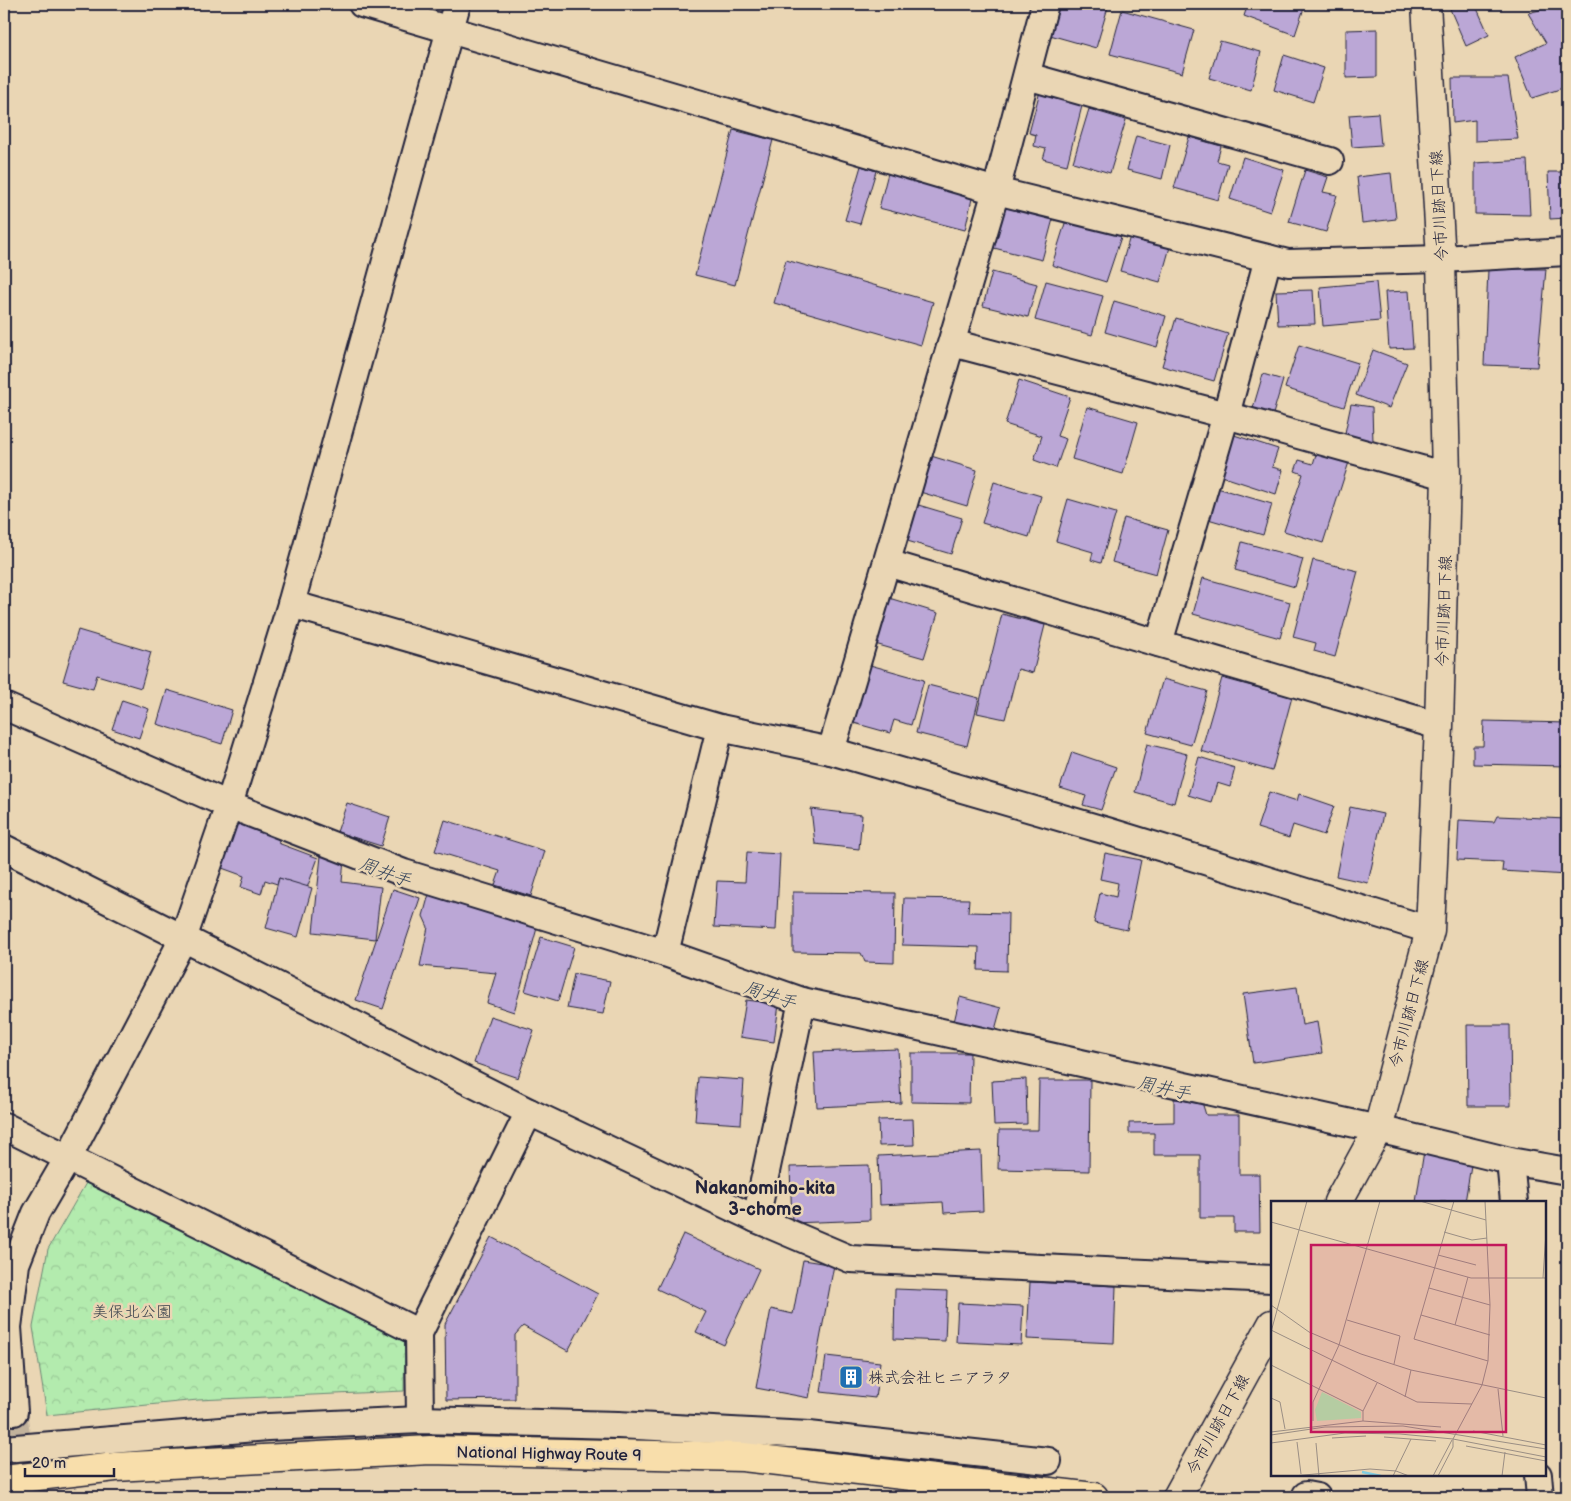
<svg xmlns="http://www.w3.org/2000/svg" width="1571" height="1501" font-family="'Balsamiq Sans','Klee One',sans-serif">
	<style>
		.forest { fill: url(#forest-crowns); stroke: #6a8674 }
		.building { fill: #bba7d6; stroke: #22223b }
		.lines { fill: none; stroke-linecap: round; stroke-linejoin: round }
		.minor-tunnel { stroke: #c2b29c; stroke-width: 26; stroke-dasharray: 26 13; stroke-linecap: butt }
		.minor-casing { stroke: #22223b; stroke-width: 30 }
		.tertiary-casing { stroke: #22223b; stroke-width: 31 }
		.trunk-casing { stroke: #22223b; stroke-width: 31 }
		.minor { stroke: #ead6b4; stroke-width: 26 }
		.tertiary { stroke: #ead6b4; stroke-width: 28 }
		.trunk { stroke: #f8deab; stroke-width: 28 }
		.labels { text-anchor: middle; stroke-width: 5; stroke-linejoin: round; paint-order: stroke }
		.street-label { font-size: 16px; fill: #22223b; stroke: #ead6b4 }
		.park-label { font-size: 16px; fill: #38404c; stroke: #ead6b4 }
		.poi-label { font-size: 16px; fill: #22223b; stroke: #ead6b4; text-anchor: start }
		.water-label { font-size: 18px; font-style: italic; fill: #35445c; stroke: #ead6b4 }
		.neighbourhood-label { font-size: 18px; font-weight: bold; fill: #22223b; stroke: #ead6b4 }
		.inset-river { fill: none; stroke: #81cde1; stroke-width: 2.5 }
		.inset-road { fill: none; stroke: #9a8e84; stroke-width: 1 }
		.view { fill: #c2185b; fill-opacity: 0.15; stroke: #c2185b; stroke-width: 2.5 }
		.inset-edge { fill: none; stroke: #22223b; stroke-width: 2.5 }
	</style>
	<defs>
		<pattern id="forest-crowns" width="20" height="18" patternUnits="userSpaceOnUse" patternTransform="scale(1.25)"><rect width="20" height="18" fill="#b3ebae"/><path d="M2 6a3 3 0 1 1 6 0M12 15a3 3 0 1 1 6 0" fill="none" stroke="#9ac997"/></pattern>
	</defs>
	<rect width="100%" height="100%" fill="#ead6b4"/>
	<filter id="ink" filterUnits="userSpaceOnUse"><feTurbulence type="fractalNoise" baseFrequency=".02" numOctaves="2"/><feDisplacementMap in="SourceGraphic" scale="10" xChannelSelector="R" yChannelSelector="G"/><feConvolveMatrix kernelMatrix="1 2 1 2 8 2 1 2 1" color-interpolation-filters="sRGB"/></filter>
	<g filter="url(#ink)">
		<path class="forest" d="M86,1183L405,1339L404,1391L198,1400L47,1415L33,1327L48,1249Z"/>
		<g class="building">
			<path d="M1059,4H1096L1108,7L1096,48L1050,35Z"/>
			<path d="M1212,4H1229L1228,9Z"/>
			<path d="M1248,4H1303L1305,5L1295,35L1244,16Z"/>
			<path d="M1463,4H1475L1489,35L1466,46L1450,9Z"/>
			<path d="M1562,4L1567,15V91L1566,87L1532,98L1515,57L1546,43L1528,13Z"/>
			<path d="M1122,10L1194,30L1182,73L1110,54Z"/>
			<path d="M1377,29V77L1346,78V30Z"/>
			<path d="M1220,41L1261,52L1251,90L1209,78Z"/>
			<path d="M1284,55L1324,68L1313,102L1274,90Z"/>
			<path d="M1452,78H1508L1518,139L1475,141V120L1453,123Z"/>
			<path d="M1040,91L1083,102L1067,165L1043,159L1046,149L1034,146L1036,135L1029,133Z"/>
			<path d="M1089,109L1126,120L1110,173L1073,162Z"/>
			<path d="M1378,113L1381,145L1352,147L1349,115Z"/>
			<path d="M733,130L773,140L735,285L695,275Z"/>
			<path d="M1136,136L1170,145L1162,179L1127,170Z"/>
			<path d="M1189,137L1221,146L1217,161L1228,164L1218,200L1174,188Z"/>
			<path d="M1243,157L1284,170L1270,212L1230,199Z"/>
			<path d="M1527,160L1530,215L1475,214V163Z"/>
			<path d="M861,166L876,171L860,224L845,220Z"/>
			<path d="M1305,170L1328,177L1323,192L1337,195L1326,232L1289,222Z"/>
			<path d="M1548,172H1567V218L1550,219Z"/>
			<path d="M888,173L973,194L965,230L879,208Z"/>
			<path d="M1391,173L1396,219L1362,223L1357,177Z"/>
			<path d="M1002,205L1053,219L1042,260L990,247Z"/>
			<path d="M1067,217L1122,234L1106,282L1052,265Z"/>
			<path d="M1130,236L1170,247L1160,282L1120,271Z"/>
			<path d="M786,260L933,302L921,345L774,303Z"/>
			<path d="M1488,269H1546L1537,367L1484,365Z"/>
			<path d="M992,272L1037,284L1028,317L983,306Z"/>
			<path d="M1046,281L1103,296L1092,335L1035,320Z"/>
			<path d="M1376,282L1380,321L1323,326L1320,287Z"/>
			<path d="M1313,290L1315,324L1278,325L1276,291Z"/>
			<path d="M1409,291L1413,348L1389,349L1385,292Z"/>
			<path d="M1114,301L1166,316L1157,347L1105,332Z"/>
			<path d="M1176,318L1228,334L1214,381L1162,366Z"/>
			<path d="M1299,345L1358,363L1344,407L1285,388Z"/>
			<path d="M1373,350L1407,363L1389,408L1356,395Z"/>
			<path d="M1263,374L1283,380L1273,414L1253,408Z"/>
			<path d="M1019,380L1070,397L1057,436L1066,439L1056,468L1034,460L1042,436L1005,424Z"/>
			<path d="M1351,404L1372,407L1373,443L1345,433Z"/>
			<path d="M1087,407L1138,422L1123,474L1072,459Z"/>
			<path d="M1231,434L1278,449L1272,467L1283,470L1276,494L1218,475Z"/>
			<path d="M1317,451L1349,462L1323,543L1284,531L1303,474L1295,471L1299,460L1313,464Z"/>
			<path d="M931,456L977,470L967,506L920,492Z"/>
			<path d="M994,482L1041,496L1029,537L982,523Z"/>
			<path d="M1217,488L1272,504L1263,535L1208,519Z"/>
			<path d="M1068,499L1116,513L1101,563L1091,560L1093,552L1056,541Z"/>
			<path d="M915,504L962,518L951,554L904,540Z"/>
			<path d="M1124,518L1168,530L1156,574L1112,562Z"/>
			<path d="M1242,542L1303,559L1295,587L1235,570Z"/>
			<path d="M1313,560L1358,571L1335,657L1314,651L1316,643L1293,637Z"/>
			<path d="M1203,578L1290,602L1280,638L1193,614Z"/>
			<path d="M889,598L938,613L924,658L875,644Z"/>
			<path d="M1002,614L1045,625L1033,673L1018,669L1005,719L977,713Z"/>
			<path d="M78,630L151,652L141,688L97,675L93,689L63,681Z"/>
			<path d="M870,665L924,680L911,725L894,720L890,733L854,723Z"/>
			<path d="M1222,678L1292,697L1272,771L1201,751Z"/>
			<path d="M1163,679L1207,691L1191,745L1147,733Z"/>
			<path d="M928,685L979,698L967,746L916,733Z"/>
			<path d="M167,690L232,710L222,744L157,724Z"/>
			<path d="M122,700L149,709L139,738L112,729Z"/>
			<path d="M1484,721L1567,723V766L1473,764V746H1483Z"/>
			<path d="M1147,744L1187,754L1174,803L1135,792Z"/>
			<path d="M1072,752L1116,767L1101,810L1083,805L1086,796L1060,788Z"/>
			<path d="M1199,757L1235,768L1230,787L1217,783L1211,802L1188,795Z"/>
			<path d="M1269,792L1297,801L1299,794L1334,806L1324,835L1293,825L1289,838L1257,828Z"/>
			<path d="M347,803L390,817L381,846L337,832Z"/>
			<path d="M1350,807L1383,814L1368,883L1336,876Z"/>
			<path d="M811,809L862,815L859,849L815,844Z"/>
			<path d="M1497,816L1567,819V875L1502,871L1503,862L1457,860L1459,820L1494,822Z"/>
			<path d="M239,818L281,834L278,843L318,858L307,888L279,878L277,884L265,880L261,894L241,887L244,876L222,868Z"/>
			<path d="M445,820L545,851L531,896L495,885L500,871L435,851Z"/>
			<path d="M747,852L780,854L776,930L714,927L717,881L745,882Z"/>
			<path d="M1105,853L1141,860L1127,930L1094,923L1100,893L1116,897L1118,883L1100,879Z"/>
			<path d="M321,856L344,859L342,882L381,887L375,939L313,932Z"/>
			<path d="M279,878L312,888L298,937L266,928Z"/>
			<path d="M393,889L420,898L383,1009L356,1000Z"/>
			<path d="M793,892L895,893L894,963L865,962L861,953L793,952Z"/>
			<path d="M429,894L537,928L514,1012L487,1003L496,973L420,966L428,927L423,916Z"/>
			<path d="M904,898L969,899L968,912L1008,913L1007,971L978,970L979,947L902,945Z"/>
			<path d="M541,937L574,947L558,1001L525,991Z"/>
			<path d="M574,974L610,981L603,1014L567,1008Z"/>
			<path d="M1297,987L1302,1025L1317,1022L1322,1053L1253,1063L1243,994Z"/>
			<path d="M960,997L1001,1008L993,1037L953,1026Z"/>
			<path d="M746,1000L779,1004L774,1042L740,1037Z"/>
			<path d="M490,1016L534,1030L518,1078L474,1063Z"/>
			<path d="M1467,1025H1510L1511,1106H1468Z"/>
			<path d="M898,1049L901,1103L817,1107L814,1052Z"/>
			<path d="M911,1053H970L969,1103L911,1102Z"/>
			<path d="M698,1077L744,1080L741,1124L695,1121Z"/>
			<path d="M1026,1079L1027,1124L994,1125L992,1081Z"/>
			<path d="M1039,1080H1090L1089,1171L998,1169L999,1130H1038Z"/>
			<path d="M1174,1099H1201L1206,1115H1239V1174H1259L1260,1232H1234V1218H1200V1155H1154V1133H1129V1123L1174,1122Z"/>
			<path d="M913,1119L914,1145L879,1146L878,1120Z"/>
			<path d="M981,1151L983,1211L944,1213L943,1202L880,1205L878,1156Z"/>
			<path d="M1424,1151L1472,1159L1465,1202H1416Z"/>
			<path d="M869,1165L870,1220L792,1223L790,1167Z"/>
			<path d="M683,1234L759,1269L724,1345L696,1332L706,1312L657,1289Z"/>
			<path d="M491,1237L598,1294L568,1351L523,1326L515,1335V1399L446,1400L445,1324Z"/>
			<path d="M803,1260L834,1265L809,1398L756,1388L771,1309L793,1314Z"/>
			<path d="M1030,1282L1116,1286L1114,1343L1027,1339Z"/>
			<path d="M895,1289L947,1291L945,1341L894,1339Z"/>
			<path d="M958,1303L1023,1306L1021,1345L956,1342Z"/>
			<path d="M826,1356L880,1362L875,1398L821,1392Z"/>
		</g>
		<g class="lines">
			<path class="minor-tunnel" d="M14,1412L25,1497"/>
			<g class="minor-casing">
				<g id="minor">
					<path d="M362,4L996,191L1288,263L1441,259L1567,252"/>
					<path d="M1045,4L996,191L831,751L1107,831L1430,930"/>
					<path d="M1027,76L1330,161"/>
					<path d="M952,343L1226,415L1446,476"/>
					<path d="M887,563L1439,726"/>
					<path d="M291,604L720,728L665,953"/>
					<path d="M1159,643L1226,415L1268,258"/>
					<path d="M4,706L229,805L404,873L665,953L802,1001L1378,1129L1510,1161L1567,1171"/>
					<path d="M720,728L831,751"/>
					<path d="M4,848L529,1112L756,1219L850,1259L1272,1279"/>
					<path d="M4,1126L419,1333"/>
					<path d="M1510,1161L1514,1202"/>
					<path d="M756,1219L802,1001"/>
					<path d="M14,1412L8,1327L16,1264L36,1213L68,1158L183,939L229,805L291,604L457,4"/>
					<path d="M420,1420L419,1333L529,1112"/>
					<path d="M4,1449L268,1427L420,1420L618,1425L809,1435L1048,1461"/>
					<path d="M1538,1475L1540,1497"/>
					<path d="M1306,1495L1317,1497"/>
				</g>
			</g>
			<g class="tertiary-casing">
				<g id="tertiary">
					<path d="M1338,1202L1378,1129L1430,930L1439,726L1446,476L1441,259L1426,4"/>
					<path d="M1177,1497L1272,1324"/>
				</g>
			</g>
			<g class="trunk-casing">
				<path id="trunk" d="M4,1480L115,1467L430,1450L743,1457L1094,1497"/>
			</g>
			<use href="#minor" class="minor"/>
			<use href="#tertiary" class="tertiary"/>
			<use href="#trunk" class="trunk"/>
		</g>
	</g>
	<defs>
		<g id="building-square" transform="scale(1.25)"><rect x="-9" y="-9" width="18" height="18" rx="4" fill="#1f6fb2" stroke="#ead6b4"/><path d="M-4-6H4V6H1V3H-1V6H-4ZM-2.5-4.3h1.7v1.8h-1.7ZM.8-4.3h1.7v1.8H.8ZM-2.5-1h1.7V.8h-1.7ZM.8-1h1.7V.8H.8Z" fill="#fff"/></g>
	</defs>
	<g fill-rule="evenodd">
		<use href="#building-square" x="851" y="1377"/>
	</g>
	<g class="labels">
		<g class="street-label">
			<text transform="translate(1438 206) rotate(-93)" y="6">今市川跡日下線</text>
			<text transform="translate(1443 611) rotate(-88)" y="6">今市川跡日下線</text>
			<text transform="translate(1408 1013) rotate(-75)" y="6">今市川跡日下線</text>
			<text transform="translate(1217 1424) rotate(-61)" y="6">今市川跡日下線</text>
			<text transform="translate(549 1453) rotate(1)" y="6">National Highway Route 9</text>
		</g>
		<g class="park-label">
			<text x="132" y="1317">美保北公園</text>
		</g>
		<g class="poi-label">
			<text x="868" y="1383">株式会社ヒニアラタ</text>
		</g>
		<g class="water-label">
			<text transform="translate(385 872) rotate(21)" y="6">周井手</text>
			<text transform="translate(770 995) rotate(19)" y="6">周井手</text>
			<text transform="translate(1164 1088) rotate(13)" y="6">周井手</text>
		</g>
		<g class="neighbourhood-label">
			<text x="765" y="1194">Nakanomiho-kita<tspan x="765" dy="21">3-chome</tspan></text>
		</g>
	</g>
	<g transform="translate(1271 1201)">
		<rect width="275" height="275" fill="#ead6b4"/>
		<path d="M51,191L90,211V217L46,220L44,209Z" fill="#b3ebae"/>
		<path class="inset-river" d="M91,271L110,275"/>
		<path class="inset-road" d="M149,0L215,19M183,0L143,138L217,160M0,21L200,77H275M173,31L201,39L216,37M167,54L205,64M272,77L275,31M158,87L219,104M0,104L38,131L90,153L140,169L275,197M150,114L219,134M76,119L129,135L123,163M184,124L197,76M0,129L146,201L201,203M0,131L36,0M0,164L92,210M227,188L232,235M134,196L140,169M0,197L9,201L14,228M42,220V201L68,144L109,0M92,220V210L106,182M202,230L275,244M0,231L92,220L170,226M0,234L54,226L132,225L275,248M113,236L165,240M61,237L95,235M26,241L30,273M0,242L74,232L129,233L182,238L275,256M45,242L48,275M195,245L275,260M22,275L99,268L125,270L138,275M122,275L140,238M162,275L181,239M167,275L182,246V238L211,184L217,160L219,104L214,0M231,275L234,251"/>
		<path class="view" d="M40,44H235V231H40Z"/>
		<rect width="275" height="275" class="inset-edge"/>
	</g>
	<rect width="1571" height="1501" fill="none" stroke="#ead6b4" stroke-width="20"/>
	<rect x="10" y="10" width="1551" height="1481" fill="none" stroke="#22223b" stroke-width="2" filter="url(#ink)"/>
	<path d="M25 1468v8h89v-8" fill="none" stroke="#22223b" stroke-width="2.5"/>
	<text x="32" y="1468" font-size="15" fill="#22223b" stroke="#ead6b4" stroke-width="4" paint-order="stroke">20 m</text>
</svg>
